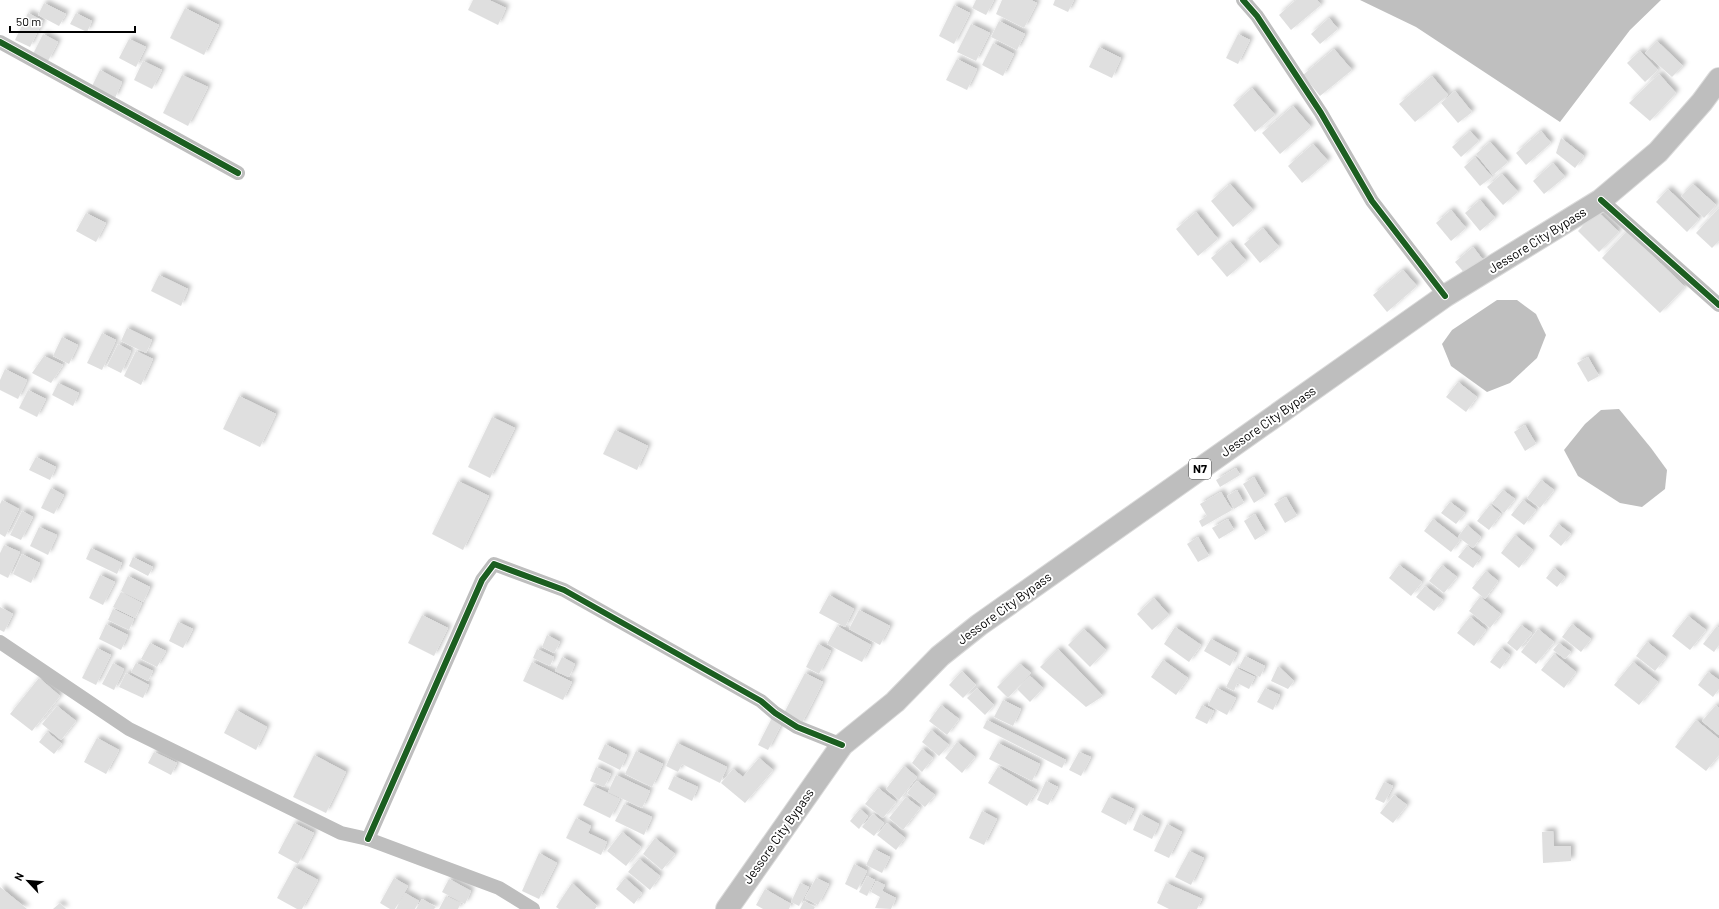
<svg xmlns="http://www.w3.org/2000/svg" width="1719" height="909" font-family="Barlow,sans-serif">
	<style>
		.water { fill: #bfbfbf }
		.building { fill: #dfdfdf; filter: url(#shadow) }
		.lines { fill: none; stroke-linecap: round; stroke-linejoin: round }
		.highway-casing { stroke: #dbdbdb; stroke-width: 24 }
		.street { stroke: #bebebe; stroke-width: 14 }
		.highway { stroke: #bebebe; stroke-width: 22 }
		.cycleway-casing { stroke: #fff; stroke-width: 8 }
		.cycleway { stroke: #1b5e20; stroke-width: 6 }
		.labels { text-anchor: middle; stroke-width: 4; stroke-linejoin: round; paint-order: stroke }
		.shield { fill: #fff; stroke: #4c4c4c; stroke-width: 1 }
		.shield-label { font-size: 12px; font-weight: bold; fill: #000 }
		.street-label { font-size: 13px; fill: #000; stroke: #fff }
	</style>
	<defs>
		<filter id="shadow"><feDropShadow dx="3.5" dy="-3.5" stdDeviation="2" flood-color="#0004"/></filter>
	</defs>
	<rect width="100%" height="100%" fill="#fff"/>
	<g class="water">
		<path d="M1360,0H1661L1630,30L1560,122L1416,27Z"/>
		<path d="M1497,300H1517L1536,314L1546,335L1537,358L1510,383L1487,392L1451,366L1442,344L1452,330Z"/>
		<path d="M1619,409L1651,448L1667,470L1665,489L1642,507L1620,503L1578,476L1564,450L1585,424L1601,410Z"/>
	</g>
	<g class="building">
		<path d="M473,0H489L506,8L498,25L468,10Z"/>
		<path d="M976,0H994L986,15L972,8Z"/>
		<path d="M1002,0H1031L1037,3L1024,28L996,14Z"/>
		<path d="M1055,0H1074L1068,12L1053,5Z"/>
		<path d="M1296,0H1317L1321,5L1291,30L1279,15Z"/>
		<path d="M44,3L66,14L59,26L38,15Z"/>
		<path d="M954,5L970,13L954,44L939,36Z"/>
		<path d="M185,8L219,25L204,55L170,38Z"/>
		<path d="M28,13L43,21L30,47L15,40Z"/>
		<path d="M76,13L92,21L87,32L70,24Z"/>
		<path d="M1329,18L1338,29L1320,44L1311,34Z"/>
		<path d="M999,21L1025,34L1017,50L991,37Z"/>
		<path d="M971,24L990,33L976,61L957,52Z"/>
		<path d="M43,34L58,42L48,61L33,54Z"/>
		<path d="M1238,34L1250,40L1238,64L1226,58Z"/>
		<path d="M129,39L146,47L136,67L119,58Z"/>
		<path d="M1657,41L1683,66L1672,77L1645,53Z"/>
		<path d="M993,43L1014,54L1003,76L982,65Z"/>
		<path d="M1099,47L1121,58L1112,78L1089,67Z"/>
		<path d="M1334,49L1352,70L1320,96L1303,75Z"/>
		<path d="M1640,51L1658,70L1645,82L1627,63Z"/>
		<path d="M957,59L977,69L967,90L946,80Z"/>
		<path d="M143,61L162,70L152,89L134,80Z"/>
		<path d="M100,70L122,82L115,98L92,86Z"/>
		<path d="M1659,74L1676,93L1650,121L1629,103Z"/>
		<path d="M182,75L208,87L188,126L163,113Z"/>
		<path d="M1432,76L1448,95L1415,122L1399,104Z"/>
		<path d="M1252,88L1275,115L1255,132L1233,105Z"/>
		<path d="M1455,91L1472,112L1458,123L1441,103Z"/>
		<path d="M1293,106L1311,127L1280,154L1262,133Z"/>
		<path d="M1470,131L1479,141L1461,157L1452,147Z"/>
		<path d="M1541,131L1551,143L1526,165L1516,153Z"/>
		<path d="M1561,138L1584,156L1575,168L1556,153Z"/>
		<path d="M1490,142L1508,162L1493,175L1476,154Z"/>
		<path d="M1313,144L1328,161L1302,183L1288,166Z"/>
		<path d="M1475,157L1492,177L1480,186L1464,167Z"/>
		<path d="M1553,163L1565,177L1544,194L1533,181Z"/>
		<path d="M1502,174L1518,192L1503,205L1487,187Z"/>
		<path d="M1230,184L1253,210L1233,227L1211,201Z"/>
		<path d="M1693,184L1716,205L1704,218L1681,196Z"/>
		<path d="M1668,189L1699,219L1687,232L1656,202Z"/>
		<path d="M1480,200L1495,218L1480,231L1465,213Z"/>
		<path d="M1719,208V241L1712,248L1696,233Z"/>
		<path d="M1451,210L1466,228L1451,241L1436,223Z"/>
		<path d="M1597,211L1619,232L1599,252L1578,231Z"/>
		<path d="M1196,212L1218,239L1198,256L1176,229Z"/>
		<path d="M86,213L106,223L96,242L76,231Z"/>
		<path d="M1263,228L1279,247L1260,263L1244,244Z"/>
		<path d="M1627,231L1685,287L1660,313L1602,258Z"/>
		<path d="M1230,242L1246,261L1227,277L1211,258Z"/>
		<path d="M1473,247L1484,261L1467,276L1455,262Z"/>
		<path d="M1403,270L1417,286L1387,312L1373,295Z"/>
		<path d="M159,275L188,289L181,306L151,291Z"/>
		<path d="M127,328L152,340L146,353L121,341Z"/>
		<path d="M102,333L116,340L102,370L87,363Z"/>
		<path d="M62,337L78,345L69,364L53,356Z"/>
		<path d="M118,344L131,351L121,373L107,366Z"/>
		<path d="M136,351L153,359L141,385L124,376Z"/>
		<path d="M44,356L63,365L51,383L32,373Z"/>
		<path d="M1588,357L1599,376L1588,382L1577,363Z"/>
		<path d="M5,369L27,380L18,399L0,390V380Z"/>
		<path d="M1458,382L1477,397L1466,412L1446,397Z"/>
		<path d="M58,383L79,393L73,406L52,395Z"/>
		<path d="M28,390L46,399L37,417L19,408Z"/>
		<path d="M239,396L276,414L260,447L223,429Z"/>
		<path d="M492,417L515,428L490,478L468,467Z"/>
		<path d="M1525,425L1536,444L1525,451L1514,432Z"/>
		<path d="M615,430L648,446L637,470L603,454Z"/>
		<path d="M36,457L56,467L50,480L29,470Z"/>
		<path d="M1236,468L1240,475L1220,487L1216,480Z"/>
		<path d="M1254,477L1265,496L1254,503L1243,484Z"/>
		<path d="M1541,480L1554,490L1540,508L1527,498Z"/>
		<path d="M458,481L489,496L463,550L432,534Z"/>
		<path d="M51,488L64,495L54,514L41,508Z"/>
		<path d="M1237,490L1244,503L1234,509L1227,496Z"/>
		<path d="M1503,490L1515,499L1504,513L1492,503Z"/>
		<path d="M1221,492L1232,510L1202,527L1199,521L1207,516L1200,504Z"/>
		<path d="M1286,497L1297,516L1285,523L1274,504Z"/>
		<path d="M2,500L19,509L5,537L0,534V504Z"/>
		<path d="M1523,500L1536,510L1524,525L1511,515Z"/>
		<path d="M1450,502L1465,513L1456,524L1441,513Z"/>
		<path d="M1490,505L1501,514L1489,530L1477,521Z"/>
		<path d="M22,511L33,517L21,540L10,535Z"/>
		<path d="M1255,514L1266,533L1255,540L1244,521Z"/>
		<path d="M1228,519L1234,530L1219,539L1212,528Z"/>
		<path d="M1433,519L1460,540L1451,552L1424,531Z"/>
		<path d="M1558,524L1571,534L1561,546L1549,536Z"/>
		<path d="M1467,525L1481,537L1473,548L1458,537Z"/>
		<path d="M39,527L57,535L48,555L30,546Z"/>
		<path d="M1515,535L1533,550L1519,568L1501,553Z"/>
		<path d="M1198,537L1209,556L1198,562L1187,544Z"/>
		<path d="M4,545L20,552L8,578L0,574V553Z"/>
		<path d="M1467,546L1481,557L1473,568L1458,557Z"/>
		<path d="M91,548L122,563L117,574L86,559Z"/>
		<path d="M22,554L40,563L31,583L13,574Z"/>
		<path d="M133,557L153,567L148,576L129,566Z"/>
		<path d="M1399,565L1422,582L1411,596L1389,578Z"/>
		<path d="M1442,565L1457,577L1444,593L1429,581Z"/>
		<path d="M1554,568L1565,577L1557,587L1546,578Z"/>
		<path d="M1486,571L1498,581L1485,599L1472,588Z"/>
		<path d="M100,575L115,582L103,605L89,598Z"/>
		<path d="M128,576L150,587L143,602L121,591Z"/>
		<path d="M1425,586L1443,600L1434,611L1416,597Z"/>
		<path d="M121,592L142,603L135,618L113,607Z"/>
		<path d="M829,595L854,609L845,627L819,613Z"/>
		<path d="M1480,597L1501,614L1490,628L1469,611Z"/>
		<path d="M1154,598L1169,615L1152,630L1137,614Z"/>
		<path d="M0,607L13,614L4,632L0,630Z"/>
		<path d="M113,609L134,619L129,630L108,620Z"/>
		<path d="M859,610L890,626L880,645L849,629Z"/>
		<path d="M422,615L448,628L434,656L408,643Z"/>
		<path d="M1688,616L1706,630L1690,650L1672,636Z"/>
		<path d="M1470,617L1486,630L1474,646L1457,633Z"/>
		<path d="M178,622L193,629L183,648L169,641Z"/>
		<path d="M106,624L128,635L121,650L99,639Z"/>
		<path d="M1572,624L1591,639L1581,652L1562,637Z"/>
		<path d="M1521,625L1532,633L1517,651L1507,643Z"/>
		<path d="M837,626L871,645L862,662L827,644Z"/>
		<path d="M1717,626L1719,628V645L1714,652L1703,644Z"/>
		<path d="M1175,627L1201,645L1189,662L1164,644Z"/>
		<path d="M1084,629L1106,650L1090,667L1068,645Z"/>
		<path d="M1538,629L1554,642L1536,664L1521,652Z"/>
		<path d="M547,635L560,642L554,653L542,647Z"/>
		<path d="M1211,639L1237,653L1230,666L1204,651Z"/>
		<path d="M1647,642L1666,657L1655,671L1636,656Z"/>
		<path d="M150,643L166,651L157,667L141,659Z"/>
		<path d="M1559,643L1571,652L1565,659L1553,650Z"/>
		<path d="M818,644L831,651L819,674L806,667Z"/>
		<path d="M97,648L111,655L96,685L82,678Z"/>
		<path d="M1501,648L1510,655L1500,669L1490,662Z"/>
		<path d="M537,649L554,657L550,666L533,658Z"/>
		<path d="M1058,649L1103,696L1086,707L1040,667Z"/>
		<path d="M1554,654L1576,672L1564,688L1541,670Z"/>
		<path d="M1245,656L1265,666L1260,677L1239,667Z"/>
		<path d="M562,657L575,664L569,677L555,671Z"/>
		<path d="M1163,660L1188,678L1176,695L1151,677Z"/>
		<path d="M532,662L572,682L563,700L523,681Z"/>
		<path d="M1633,662L1658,682L1639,705L1614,685Z"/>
		<path d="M113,663L124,669L114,690L102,684Z"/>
		<path d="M136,663L153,671L148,681L131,672Z"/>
		<path d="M1020,664L1031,673L1008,698L997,687Z"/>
		<path d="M1278,666L1294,681L1288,689L1271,681Z"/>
		<path d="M1236,668L1255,677L1249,689L1237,683L1234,691L1226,687Z"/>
		<path d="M962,671L976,685L963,698L949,685Z"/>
		<path d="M1708,672L1719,680V689L1713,697L1698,685Z"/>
		<path d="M126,673L149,685L143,698L119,687Z"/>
		<path d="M805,673L823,682L801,725L783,715Z"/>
		<path d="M1030,676L1043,688L1030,702L1017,689Z"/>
		<path d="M39,678L60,696L32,731L10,714Z"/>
		<path d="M977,688L994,705L985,715L967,698Z"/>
		<path d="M1217,688L1236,698L1227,715L1208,705Z"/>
		<path d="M1265,688L1280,695L1273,710L1257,702Z"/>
		<path d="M1003,700L1021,709L1013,726L994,717Z"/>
		<path d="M941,705L959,719L947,735L929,721Z"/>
		<path d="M1202,705L1214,711L1207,724L1195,718Z"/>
		<path d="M1716,705L1719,708V735L1702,721Z"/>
		<path d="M57,706L76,721L61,740L42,724Z"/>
		<path d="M236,710L267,727L256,750L224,733Z"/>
		<path d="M773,716L783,721L768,750L758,745Z"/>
		<path d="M987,720L1066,760L1062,768L983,728Z"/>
		<path d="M1696,720L1719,739V755L1706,771L1675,747Z"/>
		<path d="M931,730L949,745L939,756L922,742Z"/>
		<path d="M47,732L62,744L54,754L39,742Z"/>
		<path d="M97,738L119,750L106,774L84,762Z"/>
		<path d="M957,742L975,757L962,773L945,758Z"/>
		<path d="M677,743L727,767L720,783L682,764L678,772L666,766Z"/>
		<path d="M998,743L1040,764L1032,781L989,759Z"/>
		<path d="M605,744L627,755L620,770L598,759Z"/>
		<path d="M922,749L933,758L922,772L912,763Z"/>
		<path d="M636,751L663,764L652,787L625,774Z"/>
		<path d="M154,752L177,763L171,775L148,763Z"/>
		<path d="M1079,752L1091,757L1081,776L1069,770Z"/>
		<path d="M314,755L346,772L326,813L293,797Z"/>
		<path d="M759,758L773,770L745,803L721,783L733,769L743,777Z"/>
		<path d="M904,766L917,777L899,800L886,789Z"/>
		<path d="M596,767L611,774L604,787L590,781Z"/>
		<path d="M998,767L1037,790L1027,806L988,783Z"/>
		<path d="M616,775L650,791L642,808L608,792Z"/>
		<path d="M674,776L698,787L692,801L668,789Z"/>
		<path d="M917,781L935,795L925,807L907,793Z"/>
		<path d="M1046,781L1058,787L1048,805L1037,800Z"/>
		<path d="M1384,782L1393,786L1384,803L1375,799Z"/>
		<path d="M593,786L620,799L610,818L583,805Z"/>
		<path d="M878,788L896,802L883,818L865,804Z"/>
		<path d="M1394,795L1407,805L1393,823L1380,813Z"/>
		<path d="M906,797L920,808L903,830L889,818Z"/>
		<path d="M1109,797L1134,809L1126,825L1101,812Z"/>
		<path d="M624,804L652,817L644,835L615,821Z"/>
		<path d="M860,809L868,816L859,829L850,821Z"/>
		<path d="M982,811L997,819L984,845L969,838Z"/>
		<path d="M873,814L884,823L874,836L862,827Z"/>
		<path d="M1140,814L1159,824L1152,839L1133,830Z"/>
		<path d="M576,818L591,826L588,833L607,842L601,855L566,838Z"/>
		<path d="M294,823L314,833L298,864L278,853Z"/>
		<path d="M887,823L905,838L896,850L877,835Z"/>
		<path d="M1167,824L1182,832L1169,858L1154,851Z"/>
		<path d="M1553,831L1554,846H1571V861L1543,863L1542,832Z"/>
		<path d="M622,832L641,847L626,866L607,851Z"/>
		<path d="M655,838L675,854L662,870L643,854Z"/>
		<path d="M874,849L890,857L882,873L866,865Z"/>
		<path d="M1189,851L1204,858L1191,885L1175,877Z"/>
		<path d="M539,853L557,863L539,899L522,891Z"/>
		<path d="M639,859L660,876L650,890L628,872Z"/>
		<path d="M854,864L867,871L857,890L845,884Z"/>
		<path d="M294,867L318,880L302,909H297L277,898Z"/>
		<path d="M867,876L875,880L867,896L859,892Z"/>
		<path d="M394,878L408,886L395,909H390L380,903Z"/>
		<path d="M625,878L642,893L634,904L616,889Z"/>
		<path d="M816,878L829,884L818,905L805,898Z"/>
		<path d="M449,879L471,891L465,904L442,892Z"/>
		<path d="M876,881L885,885L882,891L896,898L891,909L875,908L880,897L871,892Z"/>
		<path d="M572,883L597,906L595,909H559L556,907Z"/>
		<path d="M800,883L809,887L799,906L791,902Z"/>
		<path d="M1166,883L1202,899L1197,909H1169L1157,903Z"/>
		<path d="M0,887L27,909H0Z"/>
		<path d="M765,889L791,904L789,909H763L756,905Z"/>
		<path d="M405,893L419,901L415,909H396Z"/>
		<path d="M446,896L461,903L458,909H439Z"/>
		<path d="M422,899L436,907L434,909H416Z"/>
		<path d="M804,901L815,907L814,909H800Z"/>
		<path d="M60,903L66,909H53Z"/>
	</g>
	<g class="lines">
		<g class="highway-casing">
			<path id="highway" d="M727,909L842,745L895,702L940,656L979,625L1445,296L1601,200L1658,152L1702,102L1719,79"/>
		</g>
		<g class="street">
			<path d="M1243,0L1257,16L1321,113L1372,201L1445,296"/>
			<path d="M0,42L238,173"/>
			<path d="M1601,200L1719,305"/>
			<path d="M0,642L129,729L341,833L368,839L499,888L533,909"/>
			<path d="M368,839L482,580L494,564L564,590L761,701L775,713L797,727L842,745"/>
		</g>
		<use href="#highway" class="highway"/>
		<g class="cycleway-casing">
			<g id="cycleway">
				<path d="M1243,0L1257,16L1321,113L1372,201L1445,296"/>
				<path d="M0,42L238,173"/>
				<path d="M1601,200L1719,305"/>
				<path d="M368,839L482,580L494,564L564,590L761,701L775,713L797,727L842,745"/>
			</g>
		</g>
		<use href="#cycleway" class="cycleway"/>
	</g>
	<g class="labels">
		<rect class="shield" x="1189" y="459" width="22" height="20" rx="3"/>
		<g class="shield-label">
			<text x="1200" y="473">N7</text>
		</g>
		<g class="street-label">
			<text transform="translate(1537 240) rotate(-32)" y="5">Jessore City Bypass</text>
			<text transform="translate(1268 421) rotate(-35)" y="5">Jessore City Bypass</text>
			<text transform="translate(1004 608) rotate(-36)" y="5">Jessore City Bypass</text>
			<text transform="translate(778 836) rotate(-55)" y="5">Jessore City Bypass</text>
		</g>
	</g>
	<g transform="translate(28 881) rotate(296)" stroke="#ffffff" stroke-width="3" paint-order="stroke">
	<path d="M0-3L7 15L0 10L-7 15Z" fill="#000000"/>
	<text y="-6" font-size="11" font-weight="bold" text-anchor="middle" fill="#000000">N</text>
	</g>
	<path d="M10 26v6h125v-6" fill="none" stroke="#000000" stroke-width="2"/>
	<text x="16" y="26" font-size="12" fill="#000000" stroke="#ffffff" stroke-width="3" paint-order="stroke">50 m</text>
</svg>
